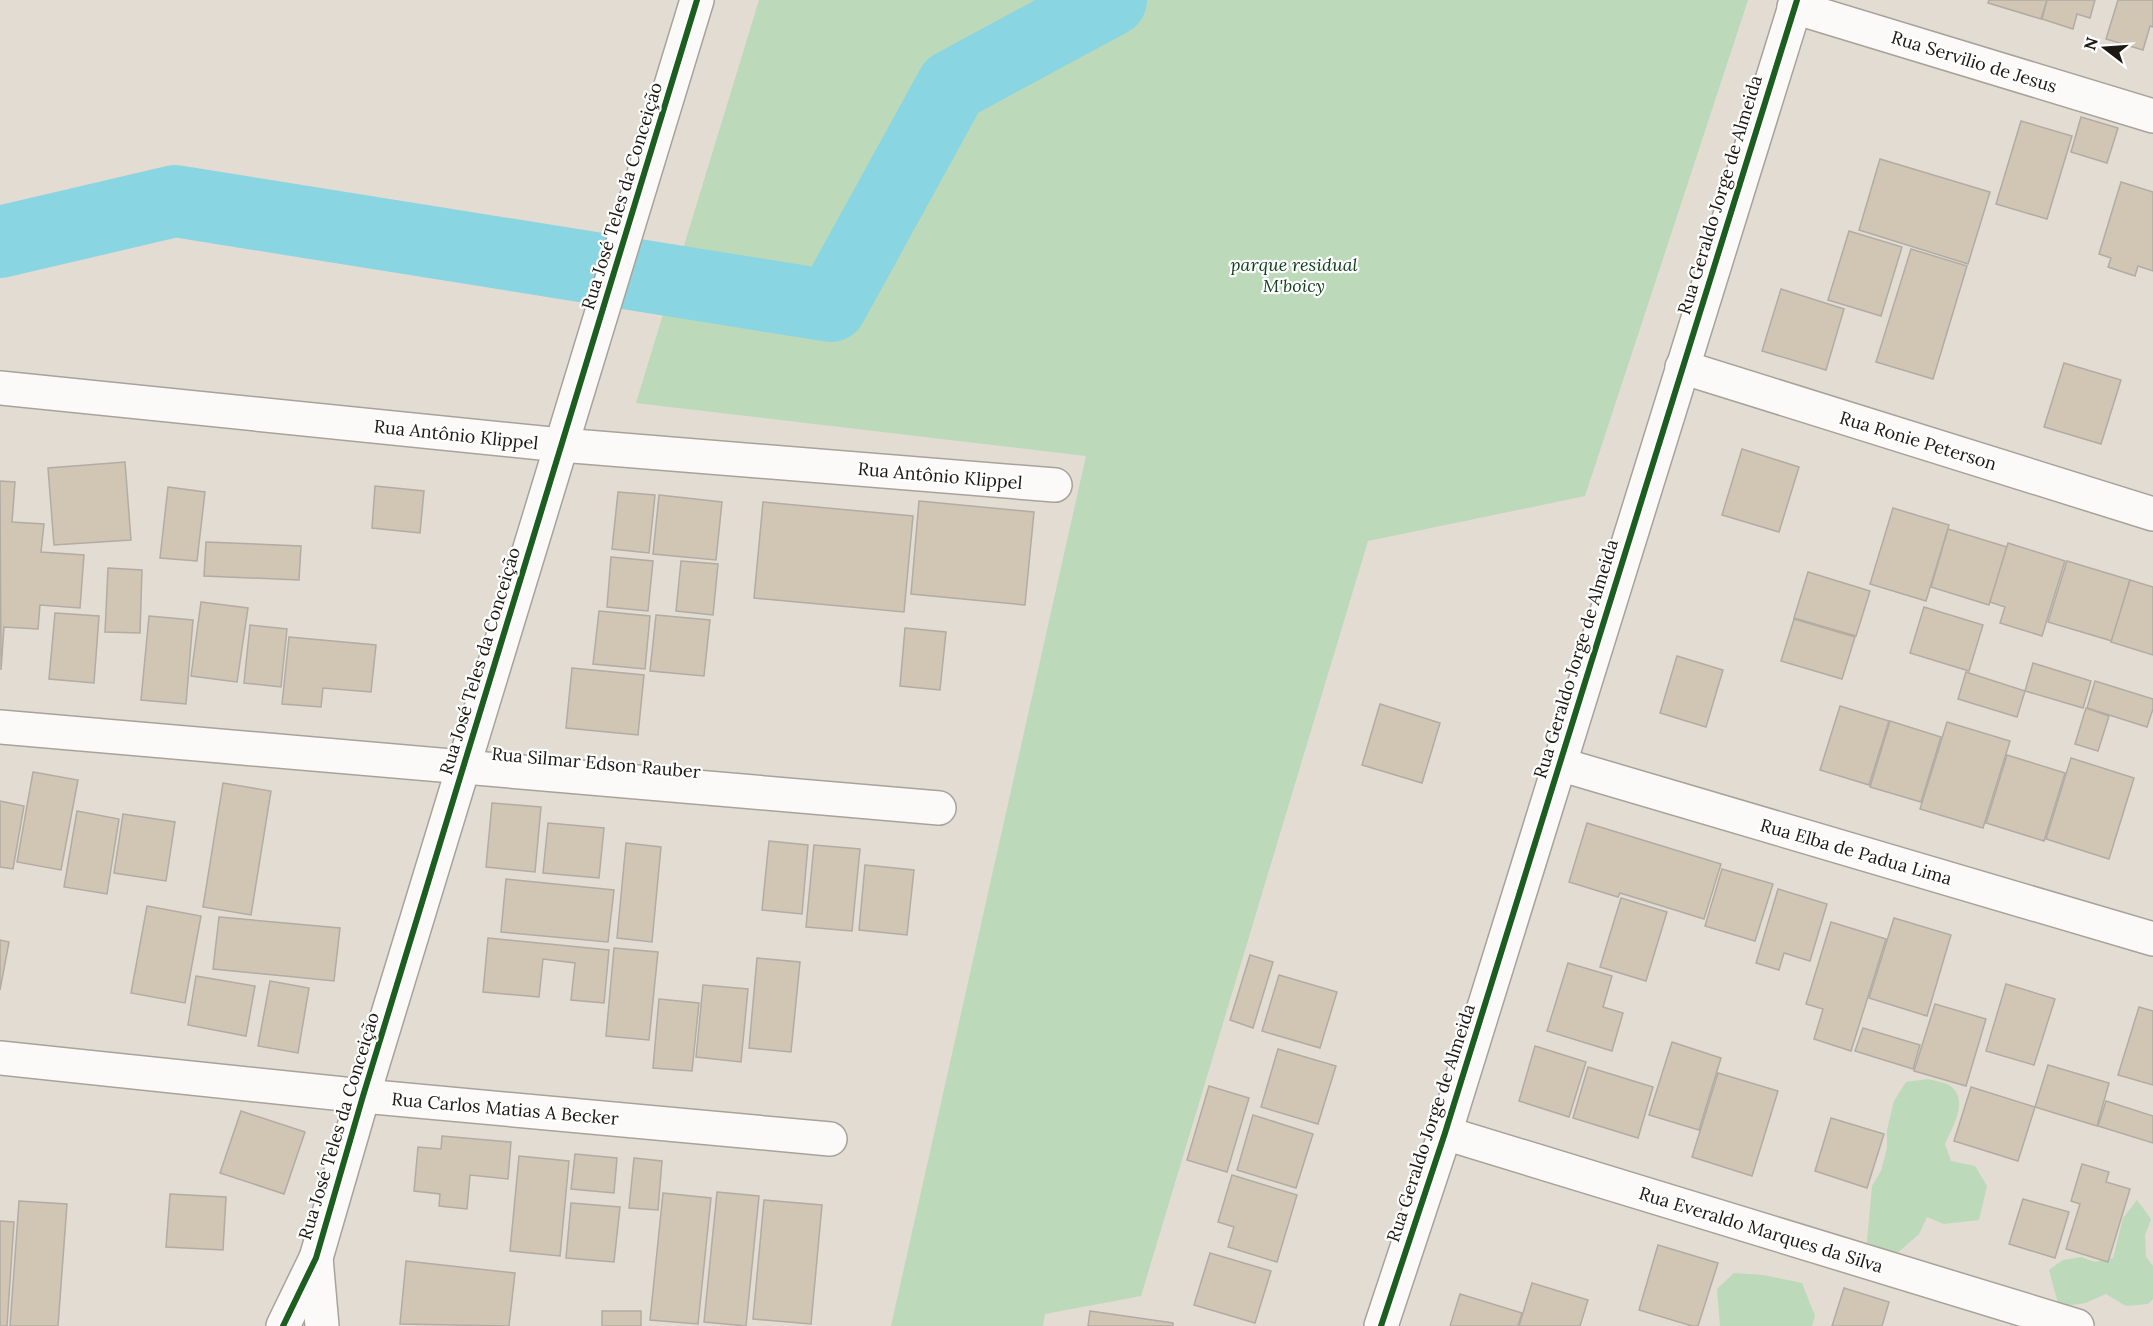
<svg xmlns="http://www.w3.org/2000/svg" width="2153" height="1326" font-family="Lora,serif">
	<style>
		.green { fill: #bcd9b9 }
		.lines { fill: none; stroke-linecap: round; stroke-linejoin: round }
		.river { stroke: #8ad5e2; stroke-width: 72 }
		.building { fill: #d1c5b3; stroke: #b1aca4; stroke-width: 1.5 }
		.street-casing { stroke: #a7a39b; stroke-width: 36 }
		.street { stroke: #fbfaf8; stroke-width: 33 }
		.cycleway-casing { stroke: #fff; stroke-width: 10 }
		.cycleway { stroke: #1b5e20; stroke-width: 6 }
		.labels { text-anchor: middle; stroke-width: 4.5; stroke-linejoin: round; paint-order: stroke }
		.street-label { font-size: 18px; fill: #1c1912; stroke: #fff }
		.park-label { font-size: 18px; font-style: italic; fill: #11411c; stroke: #fff }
	</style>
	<rect width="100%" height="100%" fill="#e2dcd2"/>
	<g class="green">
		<path d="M759,0H1748L1585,496L1368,541L1141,1296L1045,1314L1043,1326H891L1086,456L636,403Z"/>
		<path d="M1928,1079C1934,1081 1942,1082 1947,1084C1971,1097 1953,1126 1945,1144L1951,1161L1975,1166L1987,1186L1979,1220L1944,1224L1927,1217L1919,1234L1894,1256L1867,1242L1872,1186L1881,1171L1887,1148V1130L1894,1101L1906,1082Z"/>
		<path d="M2137,1200L2151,1219L2145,1235L2146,1257L2153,1266V1299L2148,1304L2126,1306L2106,1294L2085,1303L2059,1307L2049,1270L2063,1260L2081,1257L2095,1262L2113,1258L2123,1218Z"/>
		<path d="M1734,1273L1763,1275L1802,1283L1815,1316L1812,1326H1720L1717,1289Z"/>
	</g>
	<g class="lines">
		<path class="river" d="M0,242L175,201L831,306L952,86L1111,0"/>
	</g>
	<g class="building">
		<path d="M1989,0H2047L2041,19L1988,3Z"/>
		<path d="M2047,0H2095L2090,18L2077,14L2073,29L2042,19Z"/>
		<path d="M2118,0H2153V27L2150,26L2143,50L2106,39Z"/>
		<path d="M2081,117L2118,128L2107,163L2071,152Z"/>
		<path d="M2021,121L2072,136L2047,219L1996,204Z"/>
		<path d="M1880,159L1990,192L1968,264L1859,230Z"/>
		<path d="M2121,182L2153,192V271L2138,266L2135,276L2108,267L2111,258L2099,254Z"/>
		<path d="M1849,231L1902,247L1881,316L1828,300Z"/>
		<path d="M1911,249L1967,266L1933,379L1876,362Z"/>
		<path d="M1781,289L1844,309L1826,370L1762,351Z"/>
		<path d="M2064,363L2121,380L2101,444L2044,427Z"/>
		<path d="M1742,449L1799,467L1779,532L1722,515Z"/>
		<path d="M125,462L131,540L54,545L48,468Z"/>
		<path d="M0,481L15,482L12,522L44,524L41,552L84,555L80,608L40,605L38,629L4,627L1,670Z"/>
		<path d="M375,486L424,491L420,533L372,528Z"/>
		<path d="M168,487L205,492L197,561L160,558Z"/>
		<path d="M618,492L655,495L649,553L612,549Z"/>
		<path d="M659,495L722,502L716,560L653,554Z"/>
		<path d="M919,501L1034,512L1025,605L911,594Z"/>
		<path d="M763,502L913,516L904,612L754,598Z"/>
		<path d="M1893,508L1949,525L1926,601L1870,584Z"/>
		<path d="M1948,529L2007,547L1989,605L1931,587Z"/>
		<path d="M206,542L301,546L299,580L204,576Z"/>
		<path d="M2008,543L2065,561L2042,636L2000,623L2005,607L1990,602Z"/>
		<path d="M611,557L653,561L648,611L607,607Z"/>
		<path d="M681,561L718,564L713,615L676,611Z"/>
		<path d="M2067,561L2130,580L2112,641L2048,622Z"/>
		<path d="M108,568L142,570L140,633L105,632Z"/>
		<path d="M1808,572L1870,591L1856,636L1794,618Z"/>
		<path d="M2130,580L2153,587V655L2111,642Z"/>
		<path d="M201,602L248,608L237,682L191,676Z"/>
		<path d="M1924,607L1983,625L1969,671L1910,653Z"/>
		<path d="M599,611L650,616L645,669L593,664Z"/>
		<path d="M55,613L99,616L94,683L49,679Z"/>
		<path d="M656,615L710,620L704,676L650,671Z"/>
		<path d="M149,616L193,620L186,704L141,700Z"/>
		<path d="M1794,619L1855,637L1842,679L1781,661Z"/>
		<path d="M250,625L287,629L281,687L244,683Z"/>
		<path d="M905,628L946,632L940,690L900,686Z"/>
		<path d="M289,637L376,645L371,692L323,688L321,707L282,704Z"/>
		<path d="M1677,656L1723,670L1706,727L1660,713Z"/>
		<path d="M2033,663L2091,681L2083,708L2025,691Z"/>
		<path d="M572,668L644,675L638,735L566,728Z"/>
		<path d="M1966,672L2025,691L2017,717L1958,699Z"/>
		<path d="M2095,681L2153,699V709L2147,727L2087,708Z"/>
		<path d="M1380,704L1440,723L1422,783L1362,765Z"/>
		<path d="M1840,706L1889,721L1869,785L1820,770Z"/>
		<path d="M2086,708L2109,716L2098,751L2075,744Z"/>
		<path d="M1890,721L1941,737L1921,802L1870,787Z"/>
		<path d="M1947,722L2010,741L1983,828L1920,809Z"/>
		<path d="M2007,755L2065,773L2044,841L1986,823Z"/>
		<path d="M2071,758L2134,778L2109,859L2046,839Z"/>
		<path d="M33,772L78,780L61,870L17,862Z"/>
		<path d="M223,783L271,791L251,915L203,907Z"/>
		<path d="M0,801L24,806L13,869L0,867Z"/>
		<path d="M492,803L541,807L535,872L486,867Z"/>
		<path d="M77,811L119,819L107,894L64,887Z"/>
		<path d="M123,814L175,822L166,881L114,873Z"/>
		<path d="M548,823L604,828L599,878L543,873Z"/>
		<path d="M1587,823L1721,864L1704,919L1620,893L1618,897L1569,882Z"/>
		<path d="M769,841L808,845L802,914L762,910Z"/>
		<path d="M626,843L661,847L652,942L617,938Z"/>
		<path d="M814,845L860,849L852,931L806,927Z"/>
		<path d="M865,865L914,870L907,935L859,930Z"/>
		<path d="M1722,869L1773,884L1755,941L1705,926Z"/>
		<path d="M506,879L614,890L608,942L501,932Z"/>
		<path d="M1778,889L1827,904L1810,961L1784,953L1779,970L1756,963Z"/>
		<path d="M1621,898L1667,912L1646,981L1600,967Z"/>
		<path d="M147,906L201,916L185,1003L131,993Z"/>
		<path d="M219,917L340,928L334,981L213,969Z"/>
		<path d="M1894,918L1951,935L1927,1016L1869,998Z"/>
		<path d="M1831,922L1886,939L1851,1051L1814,1039L1823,1009L1806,1004Z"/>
		<path d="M488,938L609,950L604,1003L571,1000L575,963L543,959L539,997L483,992Z"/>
		<path d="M0,940L9,942L0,990Z"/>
		<path d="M614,948L658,952L649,1040L606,1036Z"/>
		<path d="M1250,955L1273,962L1253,1028L1230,1020Z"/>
		<path d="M757,958L800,962L791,1052L749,1048Z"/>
		<path d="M1568,963L1612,976L1603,1007L1623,1013L1612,1051L1547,1031Z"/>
		<path d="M1279,975L1337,992L1320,1048L1262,1031Z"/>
		<path d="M196,976L255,986L246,1036L188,1025Z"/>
		<path d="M270,981L309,988L298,1053L258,1046Z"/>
		<path d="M2006,984L2055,999L2034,1065L1986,1051Z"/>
		<path d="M703,985L748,989L741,1062L696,1057Z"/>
		<path d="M659,999L699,1003L692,1071L653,1068Z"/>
		<path d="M1935,1004L1986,1019L1966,1086L1914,1071Z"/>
		<path d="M2139,1007L2153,1011V1085L2118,1075Z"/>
		<path d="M1863,1028L1920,1045L1913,1069L1855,1051Z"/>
		<path d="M1672,1042L1721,1058L1699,1130L1649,1115Z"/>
		<path d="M1535,1046L1586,1062L1569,1117L1519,1101Z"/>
		<path d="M1278,1049L1336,1066L1318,1124L1261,1107Z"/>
		<path d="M2048,1065L2109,1083L2097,1126L2035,1107Z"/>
		<path d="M1588,1067L1653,1087L1638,1138L1573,1118Z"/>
		<path d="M1718,1073L1778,1091L1752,1176L1692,1157Z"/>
		<path d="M1209,1086L1249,1098L1227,1172L1187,1160Z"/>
		<path d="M1971,1087L2035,1107L2018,1161L1954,1141Z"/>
		<path d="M2106,1101L2153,1116V1143L2098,1126Z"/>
		<path d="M241,1111L305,1132L284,1194L220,1173Z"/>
		<path d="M1253,1115L1313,1134L1296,1188L1237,1170Z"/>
		<path d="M1831,1118L1884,1134L1867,1188L1815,1171Z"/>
		<path d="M442,1136L511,1142L508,1179L470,1175L467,1209L439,1206L440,1194L414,1191L418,1147L441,1149Z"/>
		<path d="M575,1154L617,1158L614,1193L571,1189Z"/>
		<path d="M519,1156L569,1161L560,1256L510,1251Z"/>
		<path d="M634,1158L662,1161L658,1210L629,1208Z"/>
		<path d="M2082,1164L2109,1172L2106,1182L2130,1189L2108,1262L2066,1249L2080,1204L2071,1201Z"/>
		<path d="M1232,1175L1297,1195L1277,1262L1228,1247L1234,1227L1218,1222Z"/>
		<path d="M717,1192L759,1196L746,1326L704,1322Z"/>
		<path d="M663,1193L711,1198L698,1324L650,1320Z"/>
		<path d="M170,1194L226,1197L223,1250L166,1247Z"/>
		<path d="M2023,1199L2069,1212L2055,1258L2009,1244Z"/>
		<path d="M764,1200L822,1205L811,1324L753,1319Z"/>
		<path d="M19,1201L67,1204L58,1326H10Z"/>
		<path d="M571,1203L620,1207L614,1262L566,1258Z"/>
		<path d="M0,1221L14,1222L7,1326H0Z"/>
		<path d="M1658,1245L1718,1263L1698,1326H1692L1639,1310Z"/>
		<path d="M1210,1253L1271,1271L1255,1323L1194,1305Z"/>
		<path d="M406,1261L515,1273L509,1326L400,1324Z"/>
		<path d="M1532,1283L1588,1300L1580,1326H1519Z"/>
		<path d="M1844,1288L1889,1302L1882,1326H1832Z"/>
		<path d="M1460,1294L1522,1313L1518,1326H1450Z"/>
		<rect x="602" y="1311" width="39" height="15"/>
		<path d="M1090,1311L1173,1323V1326H1088Z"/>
	</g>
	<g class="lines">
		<g class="street-casing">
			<g id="street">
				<path d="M1794,7L2153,116"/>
				<path d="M1682,367L2153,514"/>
				<path d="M0,388L561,445L1055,485"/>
				<path d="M0,727L939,808"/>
				<path d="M1559,764L2153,939"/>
				<path d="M0,1058L363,1096L830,1139"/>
				<path d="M1445,1133L2077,1326"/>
				<path d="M316,1258L322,1326"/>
				<path d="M283,1326L316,1258L363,1096L697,0"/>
				<path d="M1381,1326L1445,1133L1797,0"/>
			</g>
		</g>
		<use href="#street" class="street"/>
		<g class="cycleway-casing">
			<g id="cycleway">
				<path d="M283,1326L316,1258L363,1096L697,0"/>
				<path d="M1381,1326L1445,1133L1797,0"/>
			</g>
		</g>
		<use href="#cycleway" class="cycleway"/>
	</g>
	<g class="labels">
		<g class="street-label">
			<text transform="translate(1974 62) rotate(17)" y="6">Rua Servilio de Jesus</text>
			<text transform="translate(1720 195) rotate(-73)" y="6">Rua Geraldo Jorge de Almeida</text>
			<text transform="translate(622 196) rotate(-73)" y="6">Rua José Teles da Conceição</text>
			<text transform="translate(456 435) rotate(6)" y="6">Rua Antônio Klippel</text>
			<text transform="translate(1918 441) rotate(17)" y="6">Rua Ronie Peterson</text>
			<text transform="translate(940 476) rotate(5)" y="6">Rua Antônio Klippel</text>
			<text transform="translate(1576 659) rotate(-73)" y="6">Rua Geraldo Jorge de Almeida</text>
			<text transform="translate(480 661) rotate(-73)" y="6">Rua José Teles da Conceição</text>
			<text transform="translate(596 763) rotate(5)" y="6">Rua Silmar Edson Rauber</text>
			<text transform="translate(1856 852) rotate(16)" y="6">Rua Elba de Padua Lima</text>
			<text transform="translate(505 1109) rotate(5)" y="6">Rua Carlos Matias A Becker</text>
			<text transform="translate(1431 1123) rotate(-72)" y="6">Rua Geraldo Jorge de Almeida</text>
			<text transform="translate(339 1126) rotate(-73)" y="6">Rua José Teles da Conceição</text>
			<text transform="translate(1761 1230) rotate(17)" y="6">Rua Everaldo Marques da Silva</text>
		</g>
		<g class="park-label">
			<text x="1294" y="271">parque residual<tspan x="1294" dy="21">M'boicy</tspan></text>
		</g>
	</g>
	<g transform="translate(2105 48) rotate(287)" stroke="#ffffff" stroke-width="4.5" paint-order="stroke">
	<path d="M0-4.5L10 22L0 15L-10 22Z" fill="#1c1912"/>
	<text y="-9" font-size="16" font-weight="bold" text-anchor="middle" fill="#1c1912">N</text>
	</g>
</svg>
